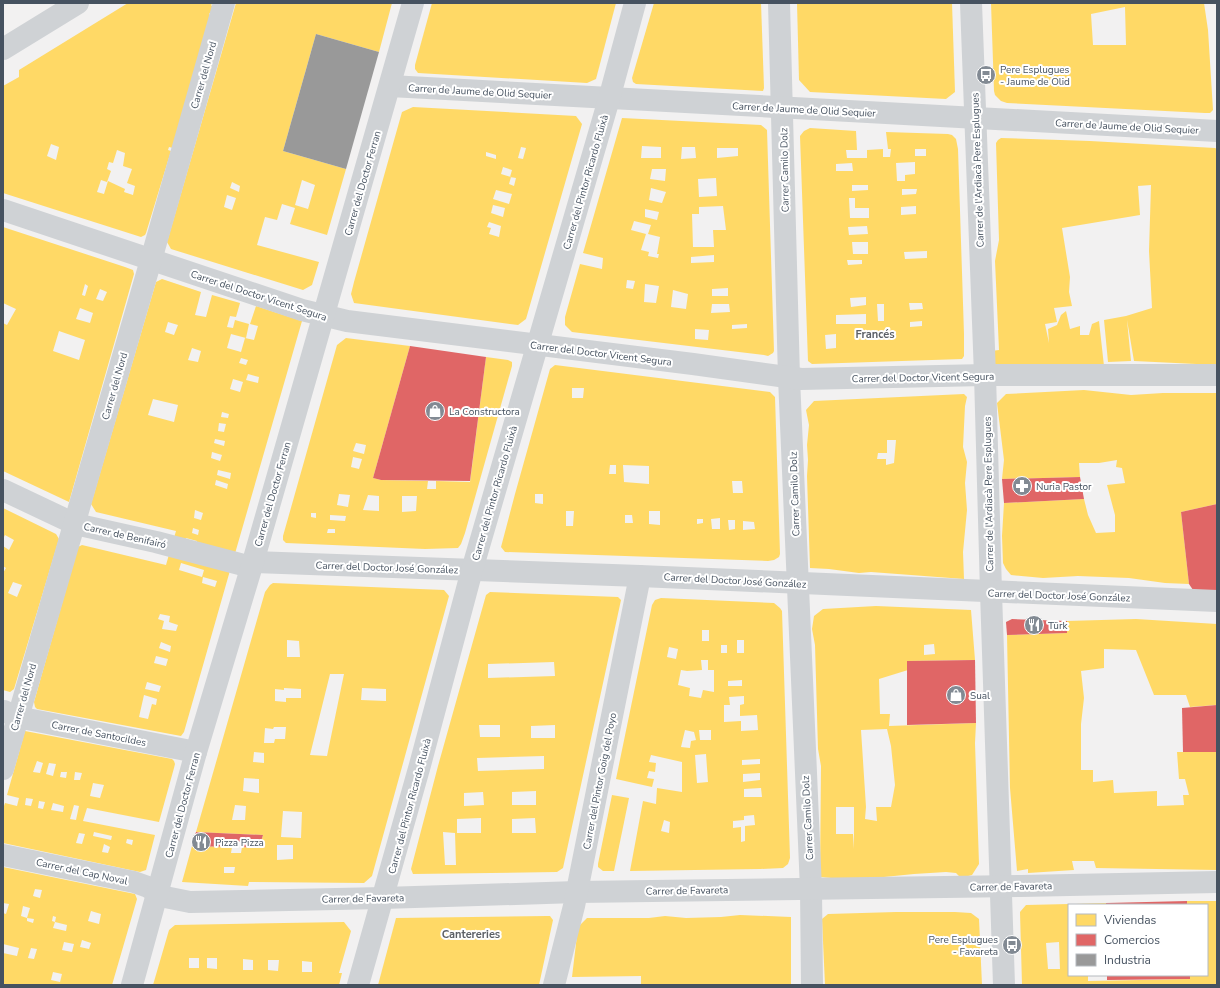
<svg xmlns="http://www.w3.org/2000/svg" width="1220" height="988" font-family="'Nunito Sans',sans-serif">
	<style>
		.homes { fill: #ffd966; fill-rule: evenodd }
		.shops { fill: #e06666 }
		.industry { fill: #999 }
		.lines { fill: none; stroke-linecap: round; stroke-linejoin: round }
		.minor { stroke: #cfd2d5; stroke-width: 22 }
		.labels { text-anchor: middle; stroke-width: 4; stroke-linejoin: round; paint-order: stroke }
		.poi-label { font-size: 10px; fill: #465260; stroke: #fff; text-anchor: start }
		.street-label { font-size: 10px; fill: #465260; stroke: #fff }
		.neighbourhood-label { font-size: 11px; font-weight: bold; fill: #5c6066; stroke: #fff }
	</style>
	<rect width="100%" height="100%" fill="#f2f1f1"/>
	<g class="homes">
		<path d="M128,3H213L211,5L214,8L209,14L211,16L173,148L169,147L168,150L171,151L146,233L145,235L141,237L3,193V86L19,77V70ZM51,144L59,147L56,160L47,156ZM117,150L125,153L123,166L132,169L127,183L135,186L133,195L124,192L125,189L108,181L104,194L97,192L101,180L107,182L111,171L107,169L109,162L113,163Z"/>
		<path d="M236,3H392L379,52L316,34L283,151L346,169L327,235L290,224L295,208L282,204L277,220L265,217L257,245L319,262L312,285L303,290L171,249L167,242ZM302,180L315,185L308,209L295,205ZM232,182L240,186L239,192L230,188ZM227,195L236,198L232,210L224,207Z"/>
		<path d="M432,3H616L596,79L587,83L418,73L415,69V65Z"/>
		<path d="M654,3H761L764,88L763,91L636,84L633,82L632,78Z"/>
		<path d="M797,3H952L955,92L946,99L810,92L799,80Z"/>
		<path d="M991,3H1204L1208,30L1213,110L1210,113H1205L1007,103L1001,101L995,95L994,91ZM1125,7L1126,45H1093L1091,14Z"/>
		<path d="M413,107L576,116L582,124L526,319L518,325L354,303L351,294L354,282L402,112ZM521,147L526,148L523,159L518,158ZM486,152L496,155V159L486,156ZM503,167L512,170L510,177L516,178L514,186L509,184L511,177L501,174ZM496,190L512,194L509,204L493,199ZM493,205L505,208L503,217L491,213ZM489,222L501,226L499,237L489,234L491,228L487,227Z"/>
		<path d="M622,118L761,125L767,130L774,351L773,353L768,356L764,355L572,332L565,325V317L580,264L602,269L603,258L583,253ZM642,146L661,147V158H641ZM682,147H695L696,158L681,159ZM717,148H738V156L717,158ZM652,169H666L665,181L650,179ZM716,178L717,196L699,197L698,179ZM651,188L666,192L662,203L649,200ZM723,206L726,230H713L714,247H693L692,214H699V207ZM645,209L659,212L657,220L645,217ZM634,221L651,225L648,234L660,237L657,254H659L658,258L648,256L649,252L641,250L646,234L631,230ZM714,255V262L691,263V257ZM627,280L635,281L633,289L626,288ZM645,284L659,286L656,303L644,302ZM728,288V296H712V289ZM673,290L688,294L686,309L671,307ZM712,304H729L730,312L711,313ZM747,324V328L732,329V325ZM695,329L709,330L708,340L695,339Z"/>
		<path d="M810,128L856,131L857,150H846L847,158H867V150L883,149V157H890L891,149H888L886,132L948,134L952,135L956,139L958,149L964,334V356L962,359L812,364L808,361L800,136L804,131ZM915,149H926V156H915ZM915,162V174L905,175V181H897L896,163ZM852,163L853,171H836V164ZM852,185H868V190L852,191ZM902,189H917L916,194L902,195ZM849,198H855V208H869V218H850ZM916,206V214L901,215V207ZM867,226L868,234L849,235L848,227ZM852,242H868V254H853ZM927,251V258L905,259L904,252ZM847,260H862V264L848,265ZM866,297V305L851,307L850,298ZM909,303H922L923,309L910,310ZM877,304H884V321H878ZM866,314V324H836V315ZM922,321V326L910,327V322ZM836,334V348L826,349L825,335Z"/>
		<path d="M1001,138L1090,141L1215,148L1217,149V365L1134,361L1127,320L1131,361L1108,362L1104,320L1126,316L1152,308L1149,251L1151,185L1138,186L1140,215L1062,228L1070,277L1069,292L1072,306L1054,308L1057,322L1045,324L1049,343L1048,329L1057,325L1061,315L1066,311L1070,329L1080,326V335H1089L1092,324L1099,321L1104,366L995,368L991,351L999,350L995,261L999,240L996,143L998,140Z"/>
		<path d="M3,227L125,267L133,270L134,274L69,502L3,471V323L7,325L16,309L3,303ZM85,284L88,286L85,296L82,295ZM100,289L107,292L103,301L96,299ZM80,308L93,313L90,323L76,319ZM59,331L85,340L79,360L53,351Z"/>
		<path d="M162,279L201,292L195,315L206,317L212,295L240,303L236,317L230,316L227,327L233,328L235,320L249,324L246,338L231,334L227,348L241,352L245,338L254,340L258,326L250,324L256,306L302,321L234,557L196,547L197,541L186,538L184,544L173,541L176,531L96,512L91,504L156,282ZM168,322L178,325L174,335L165,332ZM192,348L201,351L198,362L188,360ZM241,358L248,360L246,365L239,363ZM248,374L259,377L258,383L246,380ZM233,379L243,382L240,392L230,389ZM153,399L178,405L174,422L148,415ZM222,412L229,414L228,418L221,417ZM219,423L226,424L224,432L218,431ZM215,439L225,441L224,446L214,443ZM212,452L222,455L220,461L211,458ZM218,470L231,473L230,479L217,475ZM216,480L228,484L227,489L215,485ZM195,510L203,513L201,520L194,518ZM193,528L199,530L198,535L192,533Z"/>
		<path d="M346,338L410,346L373,478L381,480L428,481L427,489H436V481L470,482L486,357L508,360L512,362V366L465,533L461,544L458,548L425,549L286,543L283,540V536L337,345ZM356,443L366,445L364,454L353,451ZM353,457L362,459L359,469L351,467ZM339,494L350,495L348,507L337,505ZM368,495L379,496V511L363,510ZM402,496H417L416,511L402,512ZM311,513H316V518L311,517ZM330,515L346,516L345,521L330,520ZM328,529H335V533H327Z"/>
		<path d="M555,365L770,392L775,397L780,554L779,557L774,560L768,561L505,552L501,547L515,494L550,369ZM572,388H584L583,398H572ZM610,465H616V474H609ZM623,465L649,466V484L624,482ZM732,481H742L743,493H733ZM535,494H543V504L535,503ZM566,511H574L573,526H566ZM649,511H660V525L649,524ZM625,515H632L633,523H625ZM720,518V529H712L711,519ZM697,519H703V523L697,524ZM728,520H735V529L729,530ZM743,521L754,522L755,529L743,530Z"/>
		<path d="M1084,390L1131,395L1163,393H1217V504L1181,512L1189,584L1165,583L1129,578L1078,576L1043,578L1011,575L1006,569L1003,563L1002,536L1004,503L1084,499L1088,515L1096,533L1115,532V515L1107,485L1125,483L1122,468L1116,467L1117,460L1099,463H1079L1080,477L1002,479L1004,460L997,403L1006,394Z"/>
		<path d="M964,394L967,397L965,406L963,447L967,462L965,483L967,510L963,552L964,579L871,572L859,573L829,569L810,568L807,476L808,460L807,445L809,425L806,410L814,401ZM887,440H896L894,463L886,465V459H877L878,453H887Z"/>
		<path d="M3,508L56,534L59,539L14,689L10,692L3,690V573L6,568L3,566V546L9,550L14,540L5,535L3,539ZM13,582L22,585L17,597L8,593Z"/>
		<path d="M82,545L166,565L170,551L231,567L184,732L181,736L37,709L35,707L34,702L78,547ZM181,563L204,570L202,577L179,570ZM203,577L217,581L215,587L202,583ZM160,614L170,616L169,622L178,625L176,631L162,629L164,621L158,619ZM161,642L171,646L170,652L159,648ZM156,656L168,659L166,666L154,663ZM147,682L161,686L159,692L145,689ZM144,695L157,699L156,705L152,704L148,719L139,717Z"/>
		<path d="M273,583L444,590L449,596L372,876L364,883L249,882L248,886L182,882L192,846L232,847L231,853H241L242,847L259,848L263,835L196,832L265,592L270,585ZM287,640L299,641L300,657H287ZM330,674H344L327,756L310,755ZM284,688L301,689V698H286V702L275,701V689L284,690ZM362,688L386,689V701L361,700ZM274,727H286L285,739H275L274,743H264L265,728L273,729ZM254,752L264,753V763L253,762ZM244,778L259,779V793L243,791ZM235,805L246,806L245,820H232ZM283,811L302,812L301,838L281,837ZM277,845H293V859L277,860ZM224,867H235L234,873H224Z"/>
		<path d="M490,592L618,597L621,600L563,868L557,872L413,874L411,869L438,766L486,595ZM554,662L555,676L488,678V664ZM479,725H500V737H480ZM555,725V738H531V726ZM544,756V769L478,771L477,758ZM536,791V805H512V792ZM483,792L484,805L464,806V793ZM481,818V833H457V819ZM535,818L536,833H512V819ZM443,832L455,833L456,865H445Z"/>
		<path d="M661,598L774,603L780,608L782,611L790,858L788,864L783,868L760,869L630,871L643,801L656,804L657,788L682,792V762L651,755L649,762L656,763L655,772L649,771L647,778L654,779L652,787L616,779L652,605L655,600ZM702,630H709V641H702ZM737,640H744V653H737ZM721,645H727V653H721ZM669,647L678,649L676,659L667,657ZM701,660H708V670H714V692L703,690L701,698L689,696L690,688L678,685L681,670L687,671L702,670ZM742,680V686H728V681ZM744,696V704L740,705V716L757,715L758,730L741,731V721L724,722V705H730L729,697ZM685,730L694,732L696,740L691,741L690,748L681,747ZM699,730H711V740H700ZM706,754L708,782L697,783L695,755ZM760,759V764L742,765V760ZM760,773V780L743,782V774ZM761,788L762,797H744V789ZM754,815L755,825L745,826V841L741,842V827L733,828V821L744,820V816ZM664,820L670,822L669,833L661,831Z"/>
		<path d="M876,606L971,610L975,660L907,661L908,670L879,679L880,714H890L889,726L976,723L975,743L979,864L972,875L961,878L956,873L946,872L914,874L854,880L820,877L821,766L818,749L815,645L812,629L814,616L823,609ZM934,644L935,654L924,655V645ZM887,729L891,746L895,785L891,807H876L877,821L865,819L866,807L861,730ZM836,807H854V849L853,834H836Z"/>
		<path d="M1136,619L1217,624V705L1190,707L1186,695H1154L1136,650L1104,649V668L1081,671L1084,698L1081,724V770H1093V782L1113,780L1114,793L1157,791V806L1184,805L1183,795H1189L1185,779H1179L1177,752H1217V870L1096,868L1094,861H1072L1074,870L1028,873V869L1017,871L1010,788L1007,635L1067,633V621Z"/>
		<path d="M25,731L172,759L174,761L175,764L174,768L159,822L87,808L83,821L155,835L146,870L140,872L3,843V809L5,803L17,806L19,798L7,795ZM37,761L43,763L40,773L33,772ZM49,763L56,764L53,776L46,774ZM61,772H67L66,778L60,777ZM75,772L82,773L80,780H74ZM93,783L104,785L100,798L90,796ZM26,798L33,799L31,806L25,805ZM39,801L45,802L43,809L38,808ZM53,803L64,806L63,812L51,810ZM74,805L79,806L76,820L70,819ZM94,832L112,836L111,840L93,836ZM79,833L85,834L82,844L76,843ZM127,839L133,840L132,845L126,843ZM104,844L110,847L108,853L102,852Z"/>
		<path d="M612,795L629,798L614,871H603L598,867V864Z"/>
		<path d="M3,867L135,894L137,899L112,985H3V953L17,956L19,948L3,944V913L6,914L9,904L3,903ZM35,889L42,890L40,898L33,896ZM23,906L30,908L27,918L34,919L33,923L27,921V918L21,916ZM91,911L101,914L99,924L88,921ZM53,916L56,917L55,922L67,925L66,931L53,928L55,922L52,921ZM82,940L91,943L89,949L80,947ZM64,942L74,944L72,952L62,950ZM31,948L37,949L34,959L28,958ZM53,972L62,974L60,982L51,980Z"/>
		<path d="M1187,901H1217V985H1022L1020,912L1026,905L1069,904V975H1088V981L1190,979V975H1207V905H1187ZM1059,942L1060,969H1048L1046,943Z"/>
		<path d="M1106,903V905H1075V904Z"/>
		<path d="M896,912H955L971,913L979,919L982,985H825L822,919L828,914Z"/>
		<path d="M740,915L791,917V985H641V976L572,977L578,927L587,918H649L665,916L686,918L721,917Z"/>
		<path d="M547,916H550L553,920L539,985H378L396,918Z"/>
		<path d="M344,922L351,931L339,973H342L339,985H153L169,930L175,925ZM189,958H199V968H189ZM207,958H217V969L207,968ZM243,959L253,960V970H243ZM268,960H279L278,971L268,970ZM302,961L312,962V972H302Z"/>
	</g>
	<g class="shops">
		<path d="M410,346L486,357L470,481L381,480L373,478Z"/>
		<path d="M1080,477L1084,499L1004,503L1002,479Z"/>
		<path d="M1217,504V592L1193,590L1189,584L1181,512Z"/>
		<path d="M1012,619L1067,621V633L1007,635L1006,622Z"/>
		<path d="M975,660L976,723L907,725V661Z"/>
		<path d="M1217,705V752H1183L1182,708Z"/>
		<path d="M196,832L263,835L259,848L242,847L243,842L233,841L232,847L192,846Z"/>
		<path d="M1187,901V905H1106V903Z"/>
		<path d="M1107,975H1190V979L1107,980Z"/>
	</g>
	<path class="industry" d="M316,34L379,52L346,169L283,151Z"/>
	<g class="lines">
		<g class="minor">
			<path d="M779,3L789,378L811,889L812,985"/>
			<path d="M971,3L985,375L991,592L1004,985"/>
			<path d="M3,49L78,3"/>
			<path d="M390,86L1217,131"/>
			<path d="M3,210L302,310L347,321L693,364L801,379L985,375H1217"/>
			<path d="M3,490L75,524L156,542L251,567"/>
			<path d="M253,562L640,576L1217,601"/>
			<path d="M4,711L17,717L196,752"/>
			<path d="M3,769L151,260L224,3"/>
			<path d="M3,855L134,882L148,887L165,897L190,902L383,898L577,892L1021,886L1217,882"/>
			<path d="M132,985L196,752L253,562L413,3"/>
			<path d="M358,985L420,765L472,570L609,99L635,3"/>
			<path d="M554,985L574,906L640,576"/>
		</g>
	</g>
	<defs>
		<g id="bus-disc" transform="scale(1)"><circle r="9.5" fill="#828a93" stroke="#fff"/><path d="M-5-6H5V4H4V6H2V4H-2V6H-4V4H-5ZM-3.5-4V0h7V-4ZM-3.5 1.2v1.5H-2V1.2ZM2 1.2v1.5H3.5V1.2Z" fill="#fff"/></g>
		<g id="shop-disc" transform="scale(1)"><circle r="9.5" fill="#828a93" stroke="#fff"/><path d="M-5-2.5h2.3a2.7 3.5 0 0 1 5.4 0H5L5.5 6h-11ZM-1.5-2.5h3a1.5 2.3 0 0 0-3 0Z" fill="#fff"/></g>
		<g id="pharmacy-disc" transform="scale(1)"><circle r="9.5" fill="#828a93" stroke="#fff"/><path d="M-2-6h4v4h4v4h-4v4h-4v-4h-4v-4h4Z" fill="#fff"/></g>
		<g id="restaurant-disc" transform="scale(1)"><circle r="9.5" fill="#828a93" stroke="#fff"/><path d="M-5-6h1v4h1v-4h1v4h1v-4h1v5L-1.5 .5V6h-2V.5L-5-1ZM5-6V6H3V1.5H1.5Q1.5-4 5-6Z" fill="#fff"/></g>
	</defs>
	<g fill-rule="evenodd">
		<use href="#bus-disc" x="986" y="75"/>
		<use href="#shop-disc" x="435" y="411"/>
		<use href="#pharmacy-disc" x="1022" y="486"/>
		<use href="#restaurant-disc" x="1034" y="625"/>
		<use href="#shop-disc" x="956" y="695"/>
		<use href="#restaurant-disc" x="201" y="842"/>
		<use href="#bus-disc" x="1012" y="945"/>
	</g>
	<g class="labels">
		<g class="poi-label">
			<text x="1000" y="73">Pere Esplugues<tspan x="1000" dy="12">- Jaume de Olid</tspan></text>
			<text x="449" y="415">La Constructora</text>
			<text x="1036" y="490">Nuria Pastor</text>
			<text x="1048" y="629">Türk</text>
			<text x="970" y="699">Sual</text>
			<text x="215" y="846">Pizza Pizza</text>
			<text x="998" y="943" text-anchor="end">Pere Esplugues<tspan x="998" dy="12">- Favareta</tspan></text>
		</g>
		<g class="street-label">
			<text transform="translate(203 75) rotate(-74)" y="4">Carrer del Nord</text>
			<text transform="translate(480 91) rotate(3)" y="4">Carrer de Jaume de Olid Sequier</text>
			<text transform="translate(804 109) rotate(3)" y="4">Carrer de Jaume de Olid Sequier</text>
			<text transform="translate(1127 126) rotate(3)" y="4">Carrer de Jaume de Olid Sequier</text>
			<text transform="translate(784 170) rotate(-91)" y="4">Carrer Camilo Dolz</text>
			<text transform="translate(977 170) rotate(-92)" y="4">Carrer de l'Ardiacà Pere Esplugues</text>
			<text transform="translate(585 182) rotate(-74)" y="4">Carrer del Pintor Ricardo Fluixà</text>
			<text transform="translate(362 183) rotate(-74)" y="4">Carrer del Doctor Ferran</text>
			<text transform="translate(259 295) rotate(18)" y="4">Carrer del Doctor Vicent Segura</text>
			<text transform="translate(601 353) rotate(7)" y="4">Carrer del Doctor Vicent Segura</text>
			<text transform="translate(923 377) rotate(-1)" y="4">Carrer del Doctor Vicent Segura</text>
			<text transform="translate(114 386) rotate(-74)" y="4">Carrer del Nord</text>
			<text transform="translate(494 493) rotate(-74)" y="4">Carrer del Pintor Ricardo Fluixà</text>
			<text transform="translate(272 494) rotate(-74)" y="4">Carrer del Doctor Ferran</text>
			<text transform="translate(794 494) rotate(-92)" y="4">Carrer Camilo Dolz</text>
			<text transform="translate(988 494) rotate(-91)" y="4">Carrer de l'Ardiacà Pere Esplugues</text>
			<text transform="translate(125 535) rotate(13)" y="4">Carrer de Benifairó</text>
			<text transform="translate(387 567) rotate(2)" y="4">Carrer del Doctor José González</text>
			<text transform="translate(735 580) rotate(3)" y="4">Carrer del Doctor José González</text>
			<text transform="translate(1059 595) rotate(2)" y="4">Carrer del Doctor José González</text>
			<text transform="translate(23 697) rotate(-74)" y="4">Carrer del Nord</text>
			<text transform="translate(99 733) rotate(11)" y="4">Carrer de Santocildes</text>
			<text transform="translate(599 781) rotate(-79)" y="4">Carrer del Pintor Goig del Poyo</text>
			<text transform="translate(182 805) rotate(-75)" y="4">Carrer del Doctor Ferran</text>
			<text transform="translate(409 806) rotate(-75)" y="4">Carrer del Pintor Ricardo Fluixà</text>
			<text transform="translate(807 818) rotate(-93)" y="4">Carrer Camilo Dolz</text>
			<text transform="translate(82 871) rotate(12)" y="4">Carrer del Cap Noval</text>
			<text transform="translate(1011 886) rotate(-1)" y="4">Carrer de Favareta</text>
			<text transform="translate(687 890) rotate(-1)" y="4">Carrer de Favareta</text>
			<text transform="translate(363 898) rotate(-1)" y="4">Carrer de Favareta</text>
		</g>
		<g class="neighbourhood-label">
			<text x="875" y="338">Francés</text>
			<text x="471" y="938">Cantereries</text>
		</g>
	</g>
	<rect width="1220" height="988" fill="none" stroke="#465260" stroke-width="8"/>
	<rect x="1068" y="904" width="140" height="72" fill="#ffffff" stroke="#b5babf"/>
	<rect x="1076" y="914" width="20" height="12" fill="#ffd966" stroke="#b5babf"/>
	<text x="1104" y="924" font-size="12" fill="#465260">Viviendas</text>
	<rect x="1076" y="934" width="20" height="12" fill="#e06666" stroke="#b5babf"/>
	<text x="1104" y="944" font-size="12" fill="#465260">Comercios</text>
	<rect x="1076" y="954" width="20" height="12" fill="#999999" stroke="#b5babf"/>
	<text x="1104" y="964" font-size="12" fill="#465260">Industria</text>
</svg>
